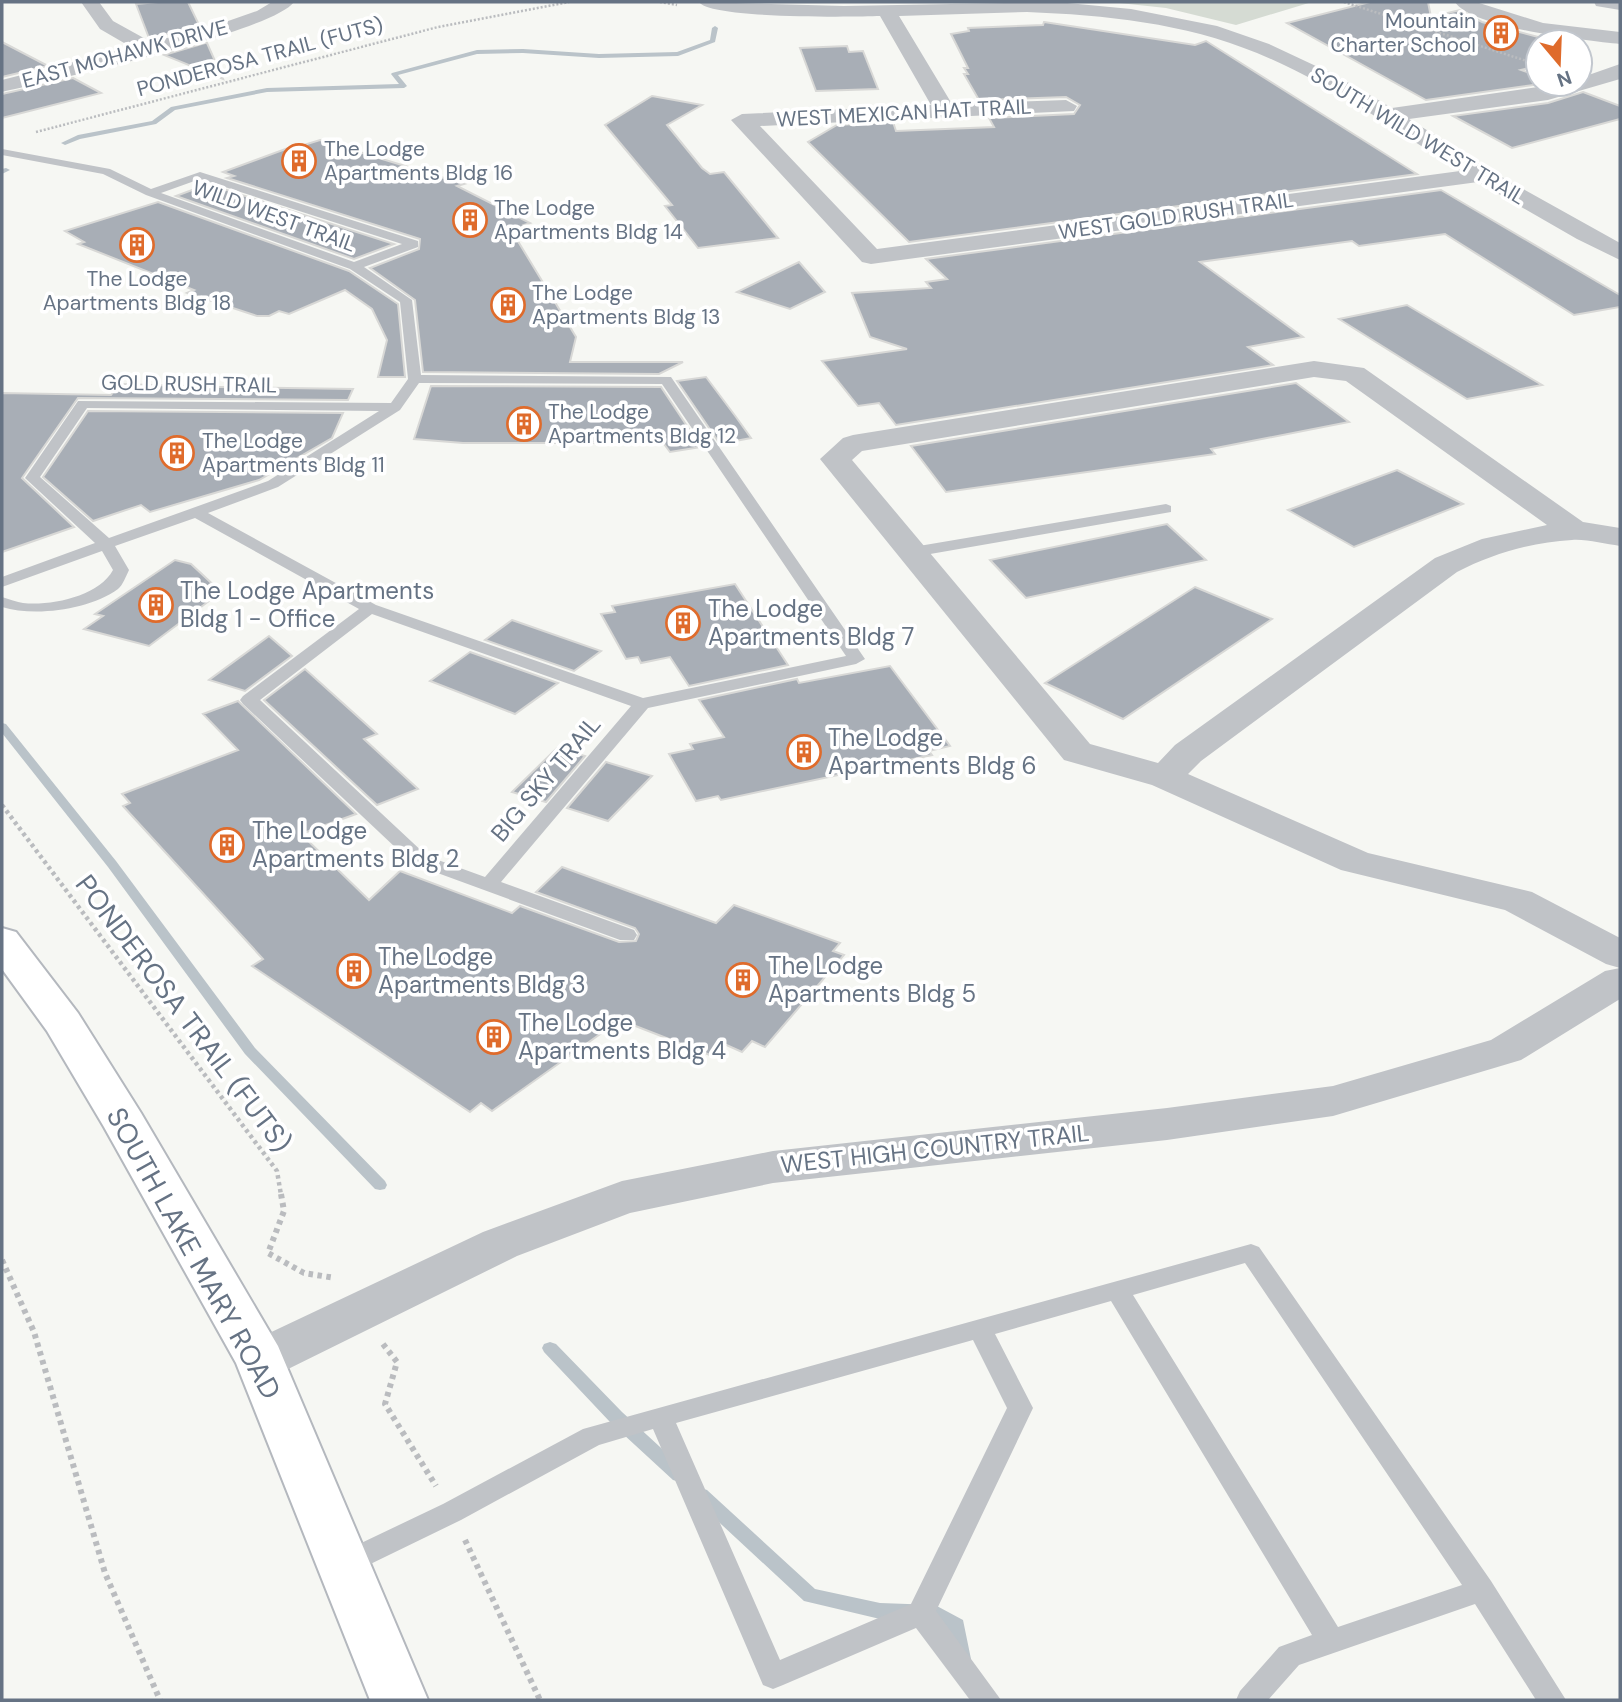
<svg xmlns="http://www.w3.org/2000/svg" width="1622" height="1702" font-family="'DM Sans',sans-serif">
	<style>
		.green { fill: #d5dbd3 }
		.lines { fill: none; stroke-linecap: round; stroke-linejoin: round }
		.stream { fill: #bac3c9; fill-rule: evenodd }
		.building { fill: #a8aeb6; stroke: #d8d8d6; stroke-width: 2 }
		.secondary-casing { stroke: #b4b8be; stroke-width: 4 }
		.path-far2 { stroke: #babcbf; stroke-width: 2.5; stroke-dasharray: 2 2; stroke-linecap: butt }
		.path-far1 { stroke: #babcbf; stroke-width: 4.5; stroke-dasharray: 3.5 3.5; stroke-linecap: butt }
		.path { stroke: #babcbf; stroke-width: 6; stroke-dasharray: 4.5 4.5; stroke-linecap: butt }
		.service { fill: #c0c3c7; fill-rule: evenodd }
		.minor { fill: #c0c3c7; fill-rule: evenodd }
		.tertiary { fill: #c0c3c7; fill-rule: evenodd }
		.secondary { fill: #fff; fill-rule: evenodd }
		.labels { text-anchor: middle; stroke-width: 7; stroke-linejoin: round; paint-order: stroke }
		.far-poi-label { font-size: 21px; fill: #667384; stroke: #fff; text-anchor: start }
		.far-street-label { font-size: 21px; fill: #667384; stroke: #fff }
		.poi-label { font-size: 24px; fill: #667384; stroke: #fff; text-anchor: start }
		.street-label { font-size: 24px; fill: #667384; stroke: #fff }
		.near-street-label { font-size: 28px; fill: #667384; stroke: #fff }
	</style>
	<rect width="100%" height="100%" fill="#f6f7f3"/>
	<path class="green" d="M1110,2H1312L1236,25L1166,8Z"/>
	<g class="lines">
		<g class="stream">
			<path d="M715,26L718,28L715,42L678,56L599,58L523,53L477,54L398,75L407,86L404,88L267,92L175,110L156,124L80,139L65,145L61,143L78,135L152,121L171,107L267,88L399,84L391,74L392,73L477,50L523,49L599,54L677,52L710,40L712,28Z"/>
			<path d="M6,168L10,170L2,174V169Z"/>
			<path d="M2,723L6,724L116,861L255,1048L385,1181L387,1185L385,1189L380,1190L375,1189L245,1054L108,867L2,733Z"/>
			<path d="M550,1342L556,1344L622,1412L685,1470L687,1475L685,1480L679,1482L673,1480L610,1422L544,1352L542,1348L544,1344Z"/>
			<path d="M701,1488L707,1490L815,1589L880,1603L935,1605L963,1620L971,1659L968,1665L962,1667L956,1665L949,1630L932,1621L880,1619L804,1601L695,1500L693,1495L695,1490Z"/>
		</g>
	</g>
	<g class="building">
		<path d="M158,2H188L200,27L149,38L136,4Z"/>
		<path d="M1370,2H1428L1431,17L1460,10L1482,22L1557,42H1538V66L1521,70L1538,76L1541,84L1426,100L1287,23Z"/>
		<path d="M1044,22L1195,45L1206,41L1417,174L909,242L808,142L837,125L893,122L896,131L994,127L989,118L1074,114L1080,105L1066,97L979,100L964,74H968L964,68H968L951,34L969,31L968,28L1043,25Z"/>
		<path d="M2,42L48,66L2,77Z"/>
		<path d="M207,43L223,79L164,55L205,43Z"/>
		<path d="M847,46L849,52L863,51L878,89L816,91L800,48Z"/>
		<path d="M73,78L101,93L2,118V94Z"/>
		<path d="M1583,92L1620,106V119L1512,148L1453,116L1548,103Z"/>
		<path d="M652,96L702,105L667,125L702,168L710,174L724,172L778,238L698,248L665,206L672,205L605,125Z"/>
		<path d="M320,140L464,184L457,186L530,223L524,225L529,228L513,233L576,337L570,362H683L659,374L423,372L415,300L370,268L419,249L420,239L227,178L234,176L223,172L299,144L304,145Z"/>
		<path d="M208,184L394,244L354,259L176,196Z"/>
		<path d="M1441,190L1620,295V307L1574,315L1445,234L1359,246L1352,241L1200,262L1303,337L1248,347L1273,365L896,425L879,403L858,406L822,361L907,349L870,337L852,293L931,288L926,282L947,279L926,259Z"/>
		<path d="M158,202L349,271L398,304L405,377H378L387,340L372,309L345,290L289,314L279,311L269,316H257L187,293L194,290L78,244L84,242L65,231Z"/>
		<path d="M799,262L825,292L790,309L737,292Z"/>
		<path d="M1407,305L1542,385L1467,399L1339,319Z"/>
		<path d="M706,377L736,417L751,438L720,444L677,381Z"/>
		<path d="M1296,383L1349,422L1211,449L1215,454L946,492L911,446Z"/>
		<path d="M119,384L220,387L353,389L348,400L78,398L22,478L74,527L2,552V393L111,395Z"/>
		<path d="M431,386L661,387L701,447L670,452L661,440H609V443H463L414,439Z"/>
		<path d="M88,411L343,413L332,438L259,480L150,512L141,505L93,521L43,477Z"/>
		<path d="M1397,470L1463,504L1354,547L1288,510Z"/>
		<path d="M1167,524L1206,560L1026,598L990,560Z"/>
		<path d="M175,560L191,564L221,592L149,646L84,629L103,616L95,614Z"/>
		<path d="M735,584L788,665L689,686L670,657L641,663L638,657L626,659L601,614L615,612L612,606Z"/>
		<path d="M1195,587L1272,619L1123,719L1045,683Z"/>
		<path d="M512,620L601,651L574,671L485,640Z"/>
		<path d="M269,636L292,656L245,691L209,680Z"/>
		<path d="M470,652L558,683L515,714L430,681Z"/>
		<path d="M890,666L950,746L929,751L932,755L721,800L718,796L696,801L669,754L693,749L690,744L724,737L699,700L797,679L799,683Z"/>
		<path d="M305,669L377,734L364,739L418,789L377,805L264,700Z"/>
		<path d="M238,701L356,814L301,834L369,900L400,871L512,913L520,906L619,942L636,941L639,934L635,928L536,892L562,867L716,923L734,905L840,943L833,951L844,955L765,1047L752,1041L742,1052L722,1043L710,1055L620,1020L492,1111L481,1103L470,1112L252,966L263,959L123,806L130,803L122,794L238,750L203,714Z"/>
		<path d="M557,748L585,756L546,802L512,792Z"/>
		<path d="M606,762L652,776L608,821L567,808Z"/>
	</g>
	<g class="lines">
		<g class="secondary-casing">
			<path id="secondary" d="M2,928L16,932L78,1013L141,1113L278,1346L428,1700H370L236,1363L104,1127L47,1031L2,969Z"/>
		</g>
		<g class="path-far2">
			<path d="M660,2L677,5"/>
			<path d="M1344,2L1536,64"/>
			<path d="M36,132L438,27L569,2"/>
		</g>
		<path class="path-far1" d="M2,805L277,1171L281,1195"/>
		<g class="path">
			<path d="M281,1194L284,1211L268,1253L304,1273L335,1278"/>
			<path d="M2,1260L34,1332L105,1573L160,1700"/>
			<path d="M383,1344L397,1362L385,1404L436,1486"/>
			<path d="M465,1540L540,1700"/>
		</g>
		<g class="service">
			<path d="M2,149L110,169L151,189L200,172L418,241V247L364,267L412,300L421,375L671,377L865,659L856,664L648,708L501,882L634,930L637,935L634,940H620L413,864L243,704L240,700L243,696L359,609L195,518L115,546L129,570C126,576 123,585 118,589C89,610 35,617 2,607V597C9,599 17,602 23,603C52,606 99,596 113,570L102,551L2,587V577L95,543L25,478L78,401L391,403L408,379L400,302L350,269L146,195L103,174L2,155ZM200,179L402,244L354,262L161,193ZM419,383L662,384L846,656L643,698L376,605L208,513L278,487L400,410ZM87,408L379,411L268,481L109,538L40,477ZM372,614L631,706L485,877L427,856L260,700Z"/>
			<path d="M1166,504L1171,506V512L913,557L905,552L913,547Z"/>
			<path d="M1251,1244L1259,1247L1491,1581L1566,1700H1536L1475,1604L1299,1665L1268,1700H1236L1240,1691L1279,1647L1312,1635L1111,1301L995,1334L1033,1408L936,1611L1001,1700H970L916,1628L783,1685L773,1689L763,1685L653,1429L599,1445L461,1520L354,1572L344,1576L334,1572L330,1564L334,1556L443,1504L583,1429ZM1245,1263L1462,1585L1338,1627L1133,1295ZM973,1340L1007,1408L911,1604L780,1660L676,1423Z"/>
		</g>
		<g class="minor">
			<path d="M81,2H99L113,21L151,42L211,27L257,11L272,2H294C272,32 50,81 2,92V80L131,47L100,29Z"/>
			<path d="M699,2L844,6L1057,2L1131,9L1217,26L1269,44L1335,75L1392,108L1559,84H1580V78L1620,64V79L1548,100L1409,119L1507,180L1620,243V260L1577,239L1478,182L871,264L862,262L731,120L742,114L931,105L880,16C853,17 710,19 699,2ZM1027,12C1105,15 1184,23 1257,53C1329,83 1394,129 1460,171L877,249L760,126L1074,111L1077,106L1066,100L952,104L899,16Z"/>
			<path d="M1455,2H1476L1543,23L1620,32V44C1588,41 1471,28 1455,2Z"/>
			<path d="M1594,2H1620V10L1596,6Z"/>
			<path d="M1314,361L1364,368L1583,522L1620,528V546C1605,544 1587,539 1572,540C1532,542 1492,554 1457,572L1201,761L1188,774L1368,853L1532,892L1620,938V968L1606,964L1505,910L1341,870L1152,785L1064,760L820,459L843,438L853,435ZM1314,377L1346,381L1547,525L1482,539L1435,558L1175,745L1158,763L1090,744L852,460L862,451Z"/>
		</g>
		<path class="tertiary" d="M1620,968V999L1521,1060L1333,1116L1167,1140L773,1183L630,1213L517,1256L278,1374L260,1380L242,1374L235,1360L242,1346L483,1232L622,1181L773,1151L1167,1108L1333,1086L1491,1040L1605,971Z"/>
		<use href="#secondary" class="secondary"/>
	</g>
	<defs>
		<g id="building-ring" transform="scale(1.75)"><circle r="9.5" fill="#fff" stroke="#df6b2b" stroke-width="1.5"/><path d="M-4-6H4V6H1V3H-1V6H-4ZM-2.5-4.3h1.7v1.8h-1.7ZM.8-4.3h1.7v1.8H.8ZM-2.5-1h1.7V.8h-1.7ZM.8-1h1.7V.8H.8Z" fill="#df6b2b"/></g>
	</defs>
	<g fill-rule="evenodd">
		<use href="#building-ring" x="1501" y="33"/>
		<use href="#building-ring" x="299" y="161"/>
		<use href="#building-ring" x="470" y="220"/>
		<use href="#building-ring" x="137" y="245"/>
		<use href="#building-ring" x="508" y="305"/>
		<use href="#building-ring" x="524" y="424"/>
		<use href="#building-ring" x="177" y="453"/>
		<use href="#building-ring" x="156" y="605"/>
		<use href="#building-ring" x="683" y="623"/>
		<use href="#building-ring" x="804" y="752"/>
		<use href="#building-ring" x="227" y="845"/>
		<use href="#building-ring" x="354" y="971"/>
		<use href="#building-ring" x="743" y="980"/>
		<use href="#building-ring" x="494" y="1037"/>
	</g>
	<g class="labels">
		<g class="far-poi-label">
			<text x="1476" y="28" text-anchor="end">Mountain<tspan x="1476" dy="24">Charter School</tspan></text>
			<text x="324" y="156">The Lodge<tspan x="324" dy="24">Apartments Bldg 16</tspan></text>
			<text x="494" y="215">The Lodge<tspan x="494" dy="24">Apartments Bldg 14</tspan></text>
			<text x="137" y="286" text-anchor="middle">The Lodge<tspan x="137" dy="24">Apartments Bldg 18</tspan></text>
			<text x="532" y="300">The Lodge<tspan x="532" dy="24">Apartments Bldg 13</tspan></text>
			<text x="548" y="419">The Lodge<tspan x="548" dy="24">Apartments Bldg 12</tspan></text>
			<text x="202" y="448">The Lodge<tspan x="202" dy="24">Apartments Bldg 11</tspan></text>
		</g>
		<g class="far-street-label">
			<text transform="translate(125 54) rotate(-15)" y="7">EAST MOHAWK DRIVE</text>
			<text transform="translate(260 57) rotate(-15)" y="7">PONDEROSA TRAIL (FUTS)</text>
			<text transform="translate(904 113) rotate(-3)" y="7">WEST MEXICAN HAT TRAIL</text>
			<text transform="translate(1418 136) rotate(31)" y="7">SOUTH WILD WEST TRAIL</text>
			<text transform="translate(274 216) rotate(20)" y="7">WILD WEST TRAIL</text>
			<text transform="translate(1176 216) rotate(-8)" y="7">WEST GOLD RUSH TRAIL</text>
			<text transform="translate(189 384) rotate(1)" y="7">GOLD RUSH TRAIL</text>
		</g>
		<g class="poi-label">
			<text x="180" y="599">The Lodge Apartments<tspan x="180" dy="28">Bldg 1 - Office</tspan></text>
			<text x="708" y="617">The Lodge<tspan x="708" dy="28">Apartments Bldg 7</tspan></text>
			<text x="828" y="746">The Lodge<tspan x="828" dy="28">Apartments Bldg 6</tspan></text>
			<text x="252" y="839">The Lodge<tspan x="252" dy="28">Apartments Bldg 2</tspan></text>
			<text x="378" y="965">The Lodge<tspan x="378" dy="28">Apartments Bldg 3</tspan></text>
			<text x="768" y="974">The Lodge<tspan x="768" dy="28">Apartments Bldg 5</tspan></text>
			<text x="518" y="1031">The Lodge<tspan x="518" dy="28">Apartments Bldg 4</tspan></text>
		</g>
		<g class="street-label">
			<text transform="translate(546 779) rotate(-50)" y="8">BIG SKY TRAIL</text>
			<text transform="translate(935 1149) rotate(-6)" y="8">WEST HIGH COUNTRY TRAIL</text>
		</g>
		<g class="near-street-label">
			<text transform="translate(184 1013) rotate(53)" y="10">PONDEROSA TRAIL (FUTS)</text>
			<text transform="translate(194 1253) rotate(61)" y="10">SOUTH LAKE MARY ROAD</text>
		</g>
	</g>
	<rect width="1622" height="1702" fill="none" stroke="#667384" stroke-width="7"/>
	<g transform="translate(1559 63) rotate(161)"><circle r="33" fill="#ffffff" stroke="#c2c7ce" stroke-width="2"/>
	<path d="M0-5L12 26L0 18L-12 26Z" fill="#df6b2b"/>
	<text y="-10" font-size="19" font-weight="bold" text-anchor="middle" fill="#667384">N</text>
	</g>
</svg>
